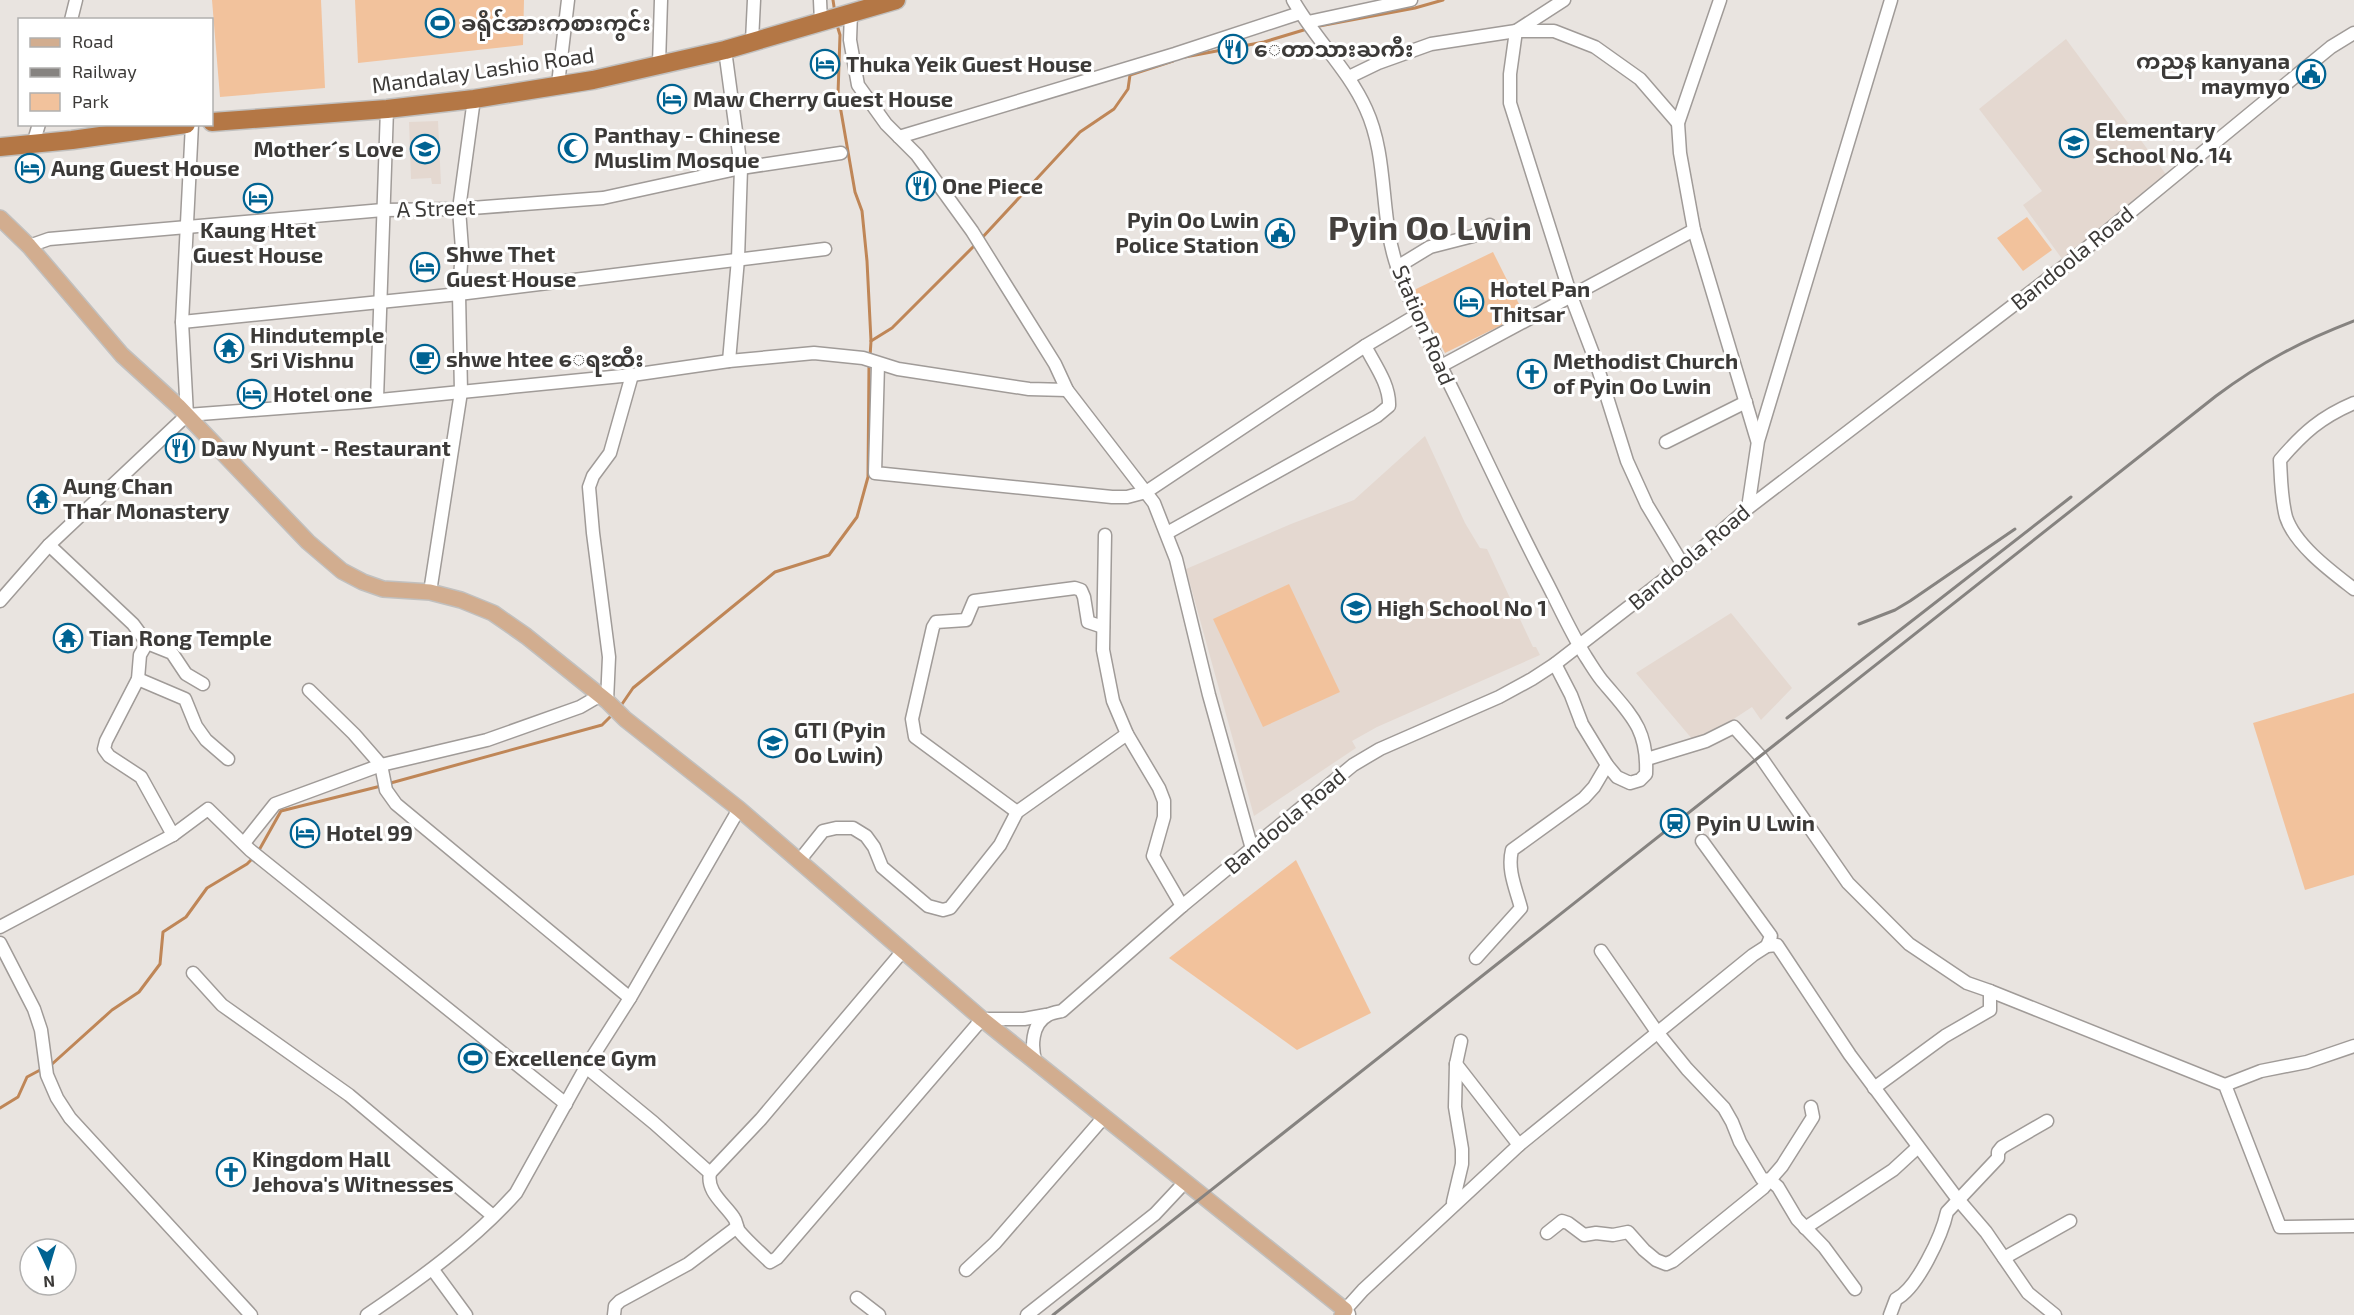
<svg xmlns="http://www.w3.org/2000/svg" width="2354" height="1315" font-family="'Exo 2','Noto Sans Myanmar',sans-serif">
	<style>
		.built { fill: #e4d8d0 }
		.green { fill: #f2c29c }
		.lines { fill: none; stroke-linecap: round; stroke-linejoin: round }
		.stream { stroke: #bf8657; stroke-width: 3 }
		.minor-casing { stroke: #a09b98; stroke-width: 15 }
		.major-casing { stroke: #c1c0bf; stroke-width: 18 }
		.highway-casing { stroke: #c1c0bf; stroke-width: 21 }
		.minor { stroke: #fff; stroke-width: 12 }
		.major { stroke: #d2ad8f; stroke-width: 15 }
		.highway { stroke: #b47745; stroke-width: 18 }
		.rail { stroke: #868380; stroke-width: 3 }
		.labels { text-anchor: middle; stroke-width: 6; stroke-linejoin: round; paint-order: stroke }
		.poi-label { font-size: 22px; font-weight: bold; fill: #3c3a38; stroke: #fff; text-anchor: start }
		.street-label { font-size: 22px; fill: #3c3a38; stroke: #fff }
		.town-label { font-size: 34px; font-weight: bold; fill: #44403d; stroke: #fff }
	</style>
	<rect width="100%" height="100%" fill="#e9e4e0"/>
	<g class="built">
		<path d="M2066,39L2168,177L2065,263L2023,205L2042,191L1979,109Z"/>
		<path d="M438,121L441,184H432L431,178L411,179L409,122Z"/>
		<path d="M1425,436L1465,523L1480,548L1487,549L1533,647H1536L1540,655L1377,727L1352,741L1356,748L1254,816L1186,569L1291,524L1354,500Z"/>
		<path d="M1731,613L1792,688L1761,720L1752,707L1700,741L1693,740L1636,673Z"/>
	</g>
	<g class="green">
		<path d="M212,0H321L325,88L220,97Z"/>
		<path d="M355,0H524L523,45L358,63Z"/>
		<path d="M2027,217L2052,250L2023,271L1997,238Z"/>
		<path d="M1493,252L1524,314L1445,353L1414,290Z"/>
		<path d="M1289,584L1340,692L1263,727L1213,619Z"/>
		<path d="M2354,693V875L2305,890L2253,723Z"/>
		<path d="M1296,860L1371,1013L1297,1050L1169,958Z"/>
	</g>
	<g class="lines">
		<g class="stream">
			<path d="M833,0L835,13"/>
			<path d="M837,25L840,35L838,94L855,192L862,211L867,261L871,341L870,357"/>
			<path d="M1314,27L1415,8L1443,0"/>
			<path d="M1185,57L1264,42L1307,29"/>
			<path d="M980,240L1080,132L1114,109L1128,89L1130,75L1173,61"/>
			<path d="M871,341L892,328L975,245"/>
			<path d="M620,707L633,688L775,572L829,555L857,517L868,477L869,364"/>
			<path d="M387,784L602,725L614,713"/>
			<path d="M258,852L281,811L381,786"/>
			<path d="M51,1065L112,1010L139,992L160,964L163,932L186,917L207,888L247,864L254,857"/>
			<path d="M0,1108L18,1097L27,1077L42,1069"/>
		</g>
		<g class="minor-casing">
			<g id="minor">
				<path d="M820,0L821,22"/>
				<path d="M1293,0C1315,39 1348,69 1366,109C1389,159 1379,218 1398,269C1414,314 1437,358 1458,401C1487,461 1515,522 1546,581C1559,606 1571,633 1586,657C1592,666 1597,675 1604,683C1631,715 1648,729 1646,774L1640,780L1630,783L1617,777L1607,765L1582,724L1571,695L1555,664"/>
				<path d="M1564,0L1516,31L1510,74V103L1571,296L1595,359L1627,461L1647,505L1683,565"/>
				<path d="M1720,0L1678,123L1680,153L1694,230L1757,440"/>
				<path d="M851,13L850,40L858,85L886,124L917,155L972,231L1055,364L1067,390L1154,503L1176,559L1209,695L1252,849"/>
				<path d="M71,20L76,0"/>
				<path d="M1308,22L1411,0"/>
				<path d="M752,41L754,0"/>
				<path d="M725,50L741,168L738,259L729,361"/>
				<path d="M659,64L661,0"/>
				<path d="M1349,77L1378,63L1431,44L1516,31H1554L1595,47L1640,79L1678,123"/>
				<path d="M558,84L568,0"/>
				<path d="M899,137L1175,54L1300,13"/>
				<path d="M33,144L39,124"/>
				<path d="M29,246L49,239L383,210L459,209L603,198L741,168L841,153"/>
				<path d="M1397,267L1430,247L1473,236L1490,225"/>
				<path d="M182,322L459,294L825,249"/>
				<path d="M878,364L875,473L1112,497H1127L1146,492L1365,346L1417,315"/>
				<path d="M1441,366L1694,230"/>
				<path d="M377,399L387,109"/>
				<path d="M2354,403C2321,417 2303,433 2280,460C2281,479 2281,498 2286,517C2295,545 2332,572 2354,589"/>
				<path d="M187,415L182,322L192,124"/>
				<path d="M1666,442L1746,402"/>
				<path d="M1748,508L1758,441L1891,0"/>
				<path d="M1167,533L1377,416L1389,406C1390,385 1375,365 1365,346"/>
				<path d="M1105,535L1103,650L1113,701L1127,734L1159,788L1164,801V817L1153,856L1182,906"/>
				<path d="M49,545L133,624L147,643L140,655L138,679L106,741L104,749L109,756L141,777L173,835"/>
				<path d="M430,592L461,392L459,294L462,249L459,209L474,99"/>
				<path d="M0,601L49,545L187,415L360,402L632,375L729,361L814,353L863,358L898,369L1029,389L1067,390"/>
				<path d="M147,643L172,653L186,674L203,684"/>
				<path d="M138,679L185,699L196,726L206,740L228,759"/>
				<path d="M599,696L580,707L487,740L381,765L386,790L396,804L630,998"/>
				<path d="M607,701L609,657L593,533L589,487L593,476L610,453L632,375"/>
				<path d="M1647,759L1706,741L1734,727L1760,756L1848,883L1909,944L1967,983L1990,991L2225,1085L2280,1227L2354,1226"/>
				<path d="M1017,812L915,737L912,719L933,627L936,622L966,620L974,601L1075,588L1081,590L1084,597L1088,622L1103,627"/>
				<path d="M1702,841L1771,936L1767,946"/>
				<path d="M244,843L275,804L381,765L354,734L309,690"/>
				<path d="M799,861L823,831L836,828H853L866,836L874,847L882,867L928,906L943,910L950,908L1000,845L1017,812L1127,734"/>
				<path d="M0,927L173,835L208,809L250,850L566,1104"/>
				<path d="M0,943L34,1009L41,1030L47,1075L57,1098L70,1118L251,1315"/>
				<path d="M1601,951L1657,1032L1687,1069L1724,1108L1732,1122L1740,1142L1762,1179L1770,1180L1778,1187L1797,1219L1824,1247L1855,1289"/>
				<path d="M1476,958L1521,908C1516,889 1507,870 1512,850L1584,798L1594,787L1607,765"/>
				<path d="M193,973L222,1005L349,1095L493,1216"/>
				<path d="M1036,1063C1031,1048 1031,1024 1048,1015C1051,1013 1057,1012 1062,1011L1182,906L1353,765L1380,749L1499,697L1532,679L1555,664L1683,565L1748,508L2066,265L2331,47L2354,33"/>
				<path d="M1456,1064L1519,1145"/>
				<path d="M586,1067L654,1123L710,1173C706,1192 725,1204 734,1218C737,1222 736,1226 739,1231C748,1242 760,1252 770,1262L777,1258L982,1019H1024L1046,1015"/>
				<path d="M2225,1085L2261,1071L2307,1062L2354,1046"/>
				<path d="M1874,1088L1945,1036L1990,1010V991"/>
				<path d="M710,1173L761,1119L902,952"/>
				<path d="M1453,1202L1462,1164V1149L1455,1107L1456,1064L1461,1041"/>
				<path d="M1805,1228L1893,1170L1918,1147"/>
				<path d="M1547,1233L1562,1221L1568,1223L1584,1235L1596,1233L1613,1235L1628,1232L1644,1250L1656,1260L1666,1264L1673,1261L1763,1188L1782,1166L1813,1117L1811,1107"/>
				<path d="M2004,1258L2070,1221"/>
				<path d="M433,1270L466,1315"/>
				<path d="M966,1270L995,1243L1104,1117"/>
				<path d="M857,1298L879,1315"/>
				<path d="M1349,1314L1345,1310L1363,1290L1519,1145L1753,955L1767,946L1777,945L1850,1055L1956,1197L1986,1232L2028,1293L2055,1315"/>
				<path d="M367,1315C420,1279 473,1241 516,1193L586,1067L630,998L739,809"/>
				<path d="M614,1315L615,1306L620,1301L688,1264L737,1227"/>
				<path d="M1027,1315L1155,1214L1185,1182"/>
				<path d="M1890,1315L1896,1299C1917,1289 1942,1235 1947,1212L1998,1158V1152L2002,1147L2047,1121"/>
			</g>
		</g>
		<g class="major-casing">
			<path id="major" d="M0,218L29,246L122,355L178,406L308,542L342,571L363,582L383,589L430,592L461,600L493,613L526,636L607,701L625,719L739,809L982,1019L1345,1310L1342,1315"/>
		</g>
		<g class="highway-casing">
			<g id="highway">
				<path d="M212,122L387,109L474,99L593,80L725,50L896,0"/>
				<path d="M0,147L72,140L186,124"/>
			</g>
		</g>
		<use href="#minor" class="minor"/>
		<use href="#major" class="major"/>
		<use href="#highway" class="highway"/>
		<g class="rail">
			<path d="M1859,624L1895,610L1910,601L2015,529"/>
			<path d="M1787,718L2071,497"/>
			<path d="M1053,1315L2216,396C2263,361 2300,342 2354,321"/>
		</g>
	</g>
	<defs>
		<g id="stadium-ring" transform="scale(1.5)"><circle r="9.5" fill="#fff" stroke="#006392" stroke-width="1.5"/><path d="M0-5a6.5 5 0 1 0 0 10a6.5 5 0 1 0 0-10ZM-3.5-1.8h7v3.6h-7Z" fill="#006392"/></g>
		<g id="restaurant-ring" transform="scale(1.5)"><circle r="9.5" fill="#fff" stroke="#006392" stroke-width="1.5"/><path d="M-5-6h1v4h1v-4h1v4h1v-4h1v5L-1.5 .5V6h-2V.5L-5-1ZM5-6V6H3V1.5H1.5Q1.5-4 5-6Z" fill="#006392"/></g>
		<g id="hotel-ring" transform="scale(1.5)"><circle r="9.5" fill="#fff" stroke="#006392" stroke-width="1.5"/><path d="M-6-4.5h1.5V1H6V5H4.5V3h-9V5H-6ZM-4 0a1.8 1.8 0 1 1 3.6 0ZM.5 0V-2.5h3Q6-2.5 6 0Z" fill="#006392"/></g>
		<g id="civic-ring" transform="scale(1.5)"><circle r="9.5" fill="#fff" stroke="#006392" stroke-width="1.5"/><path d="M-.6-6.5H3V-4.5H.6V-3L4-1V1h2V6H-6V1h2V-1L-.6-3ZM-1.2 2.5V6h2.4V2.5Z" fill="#006392"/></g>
		<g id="school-ring" transform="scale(1.5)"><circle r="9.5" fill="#fff" stroke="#006392" stroke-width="1.5"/><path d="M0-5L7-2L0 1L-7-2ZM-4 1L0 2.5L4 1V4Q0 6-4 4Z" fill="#006392"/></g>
		<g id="mosque-ring" transform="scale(1.5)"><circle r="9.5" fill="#fff" stroke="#006392" stroke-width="1.5"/><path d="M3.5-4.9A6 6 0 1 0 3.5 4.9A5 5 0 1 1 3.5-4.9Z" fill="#006392"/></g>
		<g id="temple-ring" transform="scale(1.5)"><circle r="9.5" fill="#fff" stroke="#006392" stroke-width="1.5"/><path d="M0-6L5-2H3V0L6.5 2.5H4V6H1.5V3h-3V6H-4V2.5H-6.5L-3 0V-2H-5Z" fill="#006392"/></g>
		<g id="cafe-ring" transform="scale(1.5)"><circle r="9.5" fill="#fff" stroke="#006392" stroke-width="1.5"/><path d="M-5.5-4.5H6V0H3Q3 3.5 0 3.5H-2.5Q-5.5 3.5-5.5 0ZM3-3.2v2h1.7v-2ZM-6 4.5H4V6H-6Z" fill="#006392"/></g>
		<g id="church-ring" transform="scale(1.5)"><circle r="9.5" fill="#fff" stroke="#006392" stroke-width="1.5"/><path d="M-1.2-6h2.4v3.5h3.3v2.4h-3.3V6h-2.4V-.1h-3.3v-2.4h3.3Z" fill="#006392"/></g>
		<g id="university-ring" transform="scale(1.5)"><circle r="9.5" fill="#fff" stroke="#006392" stroke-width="1.5"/><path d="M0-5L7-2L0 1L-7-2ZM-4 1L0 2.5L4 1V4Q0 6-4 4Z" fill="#006392"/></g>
		<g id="station-ring" transform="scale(1.5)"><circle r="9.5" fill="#fff" stroke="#006392" stroke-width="1.5"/><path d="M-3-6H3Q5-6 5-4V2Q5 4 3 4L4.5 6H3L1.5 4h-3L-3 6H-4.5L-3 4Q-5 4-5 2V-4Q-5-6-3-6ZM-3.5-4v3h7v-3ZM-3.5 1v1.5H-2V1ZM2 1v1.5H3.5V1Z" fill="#006392"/></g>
	</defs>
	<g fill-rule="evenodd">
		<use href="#stadium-ring" x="440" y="23"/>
		<use href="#restaurant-ring" x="1233" y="49"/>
		<use href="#hotel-ring" x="825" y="64"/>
		<use href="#civic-ring" x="2311" y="74"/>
		<use href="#hotel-ring" x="672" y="99"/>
		<use href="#school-ring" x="2074" y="143"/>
		<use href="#mosque-ring" x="573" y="148"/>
		<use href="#school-ring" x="425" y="149"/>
		<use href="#hotel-ring" x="30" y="168"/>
		<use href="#restaurant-ring" x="921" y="186"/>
		<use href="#hotel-ring" x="258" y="198"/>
		<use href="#civic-ring" x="1280" y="233"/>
		<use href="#hotel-ring" x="425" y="267"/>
		<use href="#hotel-ring" x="1469" y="302"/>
		<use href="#temple-ring" x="229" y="348"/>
		<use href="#cafe-ring" x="425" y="359"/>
		<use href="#church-ring" x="1532" y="374"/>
		<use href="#hotel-ring" x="252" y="394"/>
		<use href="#restaurant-ring" x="180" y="448"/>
		<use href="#temple-ring" x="42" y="499"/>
		<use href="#school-ring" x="1356" y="608"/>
		<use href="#temple-ring" x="68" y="638"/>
		<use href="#university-ring" x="773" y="743"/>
		<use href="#station-ring" x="1675" y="823"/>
		<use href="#hotel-ring" x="305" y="833"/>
		<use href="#stadium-ring" x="473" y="1058"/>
		<use href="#church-ring" x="231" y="1172"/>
	</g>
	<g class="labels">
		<g class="poi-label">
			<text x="461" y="31">ခရိုင်အားကစားကွင်း</text>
			<text x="1254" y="57">ေတာသားႀကီး</text>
			<text x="2290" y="69" text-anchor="end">ကညန kanyana<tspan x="2290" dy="25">maymyo</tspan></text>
			<text x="846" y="72">Thuka Yeik Guest House</text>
			<text x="693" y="107">Maw Cherry Guest House</text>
			<text x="2095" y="138">Elementary<tspan x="2095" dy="25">School No. 14</tspan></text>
			<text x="594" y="143">Panthay - Chinese<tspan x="594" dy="25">Muslim Mosque</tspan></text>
			<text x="404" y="157" text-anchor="end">Mother´s Love</text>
			<text x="51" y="176">Aung Guest House</text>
			<text x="942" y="194">One Piece</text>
			<text x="1259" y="228" text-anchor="end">Pyin Oo Lwin<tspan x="1259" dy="25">Police Station</tspan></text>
			<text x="258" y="238" text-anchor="middle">Kaung Htet<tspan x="258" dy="25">Guest House</tspan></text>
			<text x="446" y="262">Shwe Thet<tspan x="446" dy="25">Guest House</tspan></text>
			<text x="1490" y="297">Hotel Pan<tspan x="1490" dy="25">Thitsar</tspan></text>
			<text x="250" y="343">Hindutemple<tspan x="250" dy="25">Sri Vishnu</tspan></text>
			<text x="446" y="367">shwe htee ေရႊထီး</text>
			<text x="1553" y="369">Methodist Church<tspan x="1553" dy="25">of Pyin Oo Lwin</tspan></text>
			<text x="273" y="402">Hotel one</text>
			<text x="201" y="456">Daw Nyunt - Restaurant</text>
			<text x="63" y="494">Aung Chan<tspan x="63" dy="25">Thar Monastery</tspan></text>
			<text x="1377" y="616">High School No 1</text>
			<text x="89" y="646">Tian Rong Temple</text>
			<text x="794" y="738">GTI (Pyin<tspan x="794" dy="25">Oo Lwin)</tspan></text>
			<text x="1696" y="831">Pyin U Lwin</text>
			<text x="326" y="841">Hotel 99</text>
			<text x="494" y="1066">Excellence Gym</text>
			<text x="252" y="1167">Kingdom Hall<tspan x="252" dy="25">Jehova's Witnesses</tspan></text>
		</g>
		<g class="street-label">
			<text transform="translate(483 70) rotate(-8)" y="8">Mandalay Lashio Road</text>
			<text transform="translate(436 208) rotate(-2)" y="8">A Street</text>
			<text transform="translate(2072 258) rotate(-39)" y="8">Bandoola Road</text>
			<text transform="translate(1424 325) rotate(67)" y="8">Station Road</text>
			<text transform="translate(1689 557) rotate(-40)" y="8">Bandoola Road</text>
			<text transform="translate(1285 821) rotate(-40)" y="8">Bandoola Road</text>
		</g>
		<g class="town-label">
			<text x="1430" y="240">Pyin Oo Lwin</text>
		</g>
	</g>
	<rect x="18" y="18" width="195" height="108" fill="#ffffff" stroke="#b1b0af" stroke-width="1.5"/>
	<rect x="30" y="38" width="30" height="9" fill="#d2ad8f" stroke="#b1b0af" stroke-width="1.5"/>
	<text x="72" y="48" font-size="18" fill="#3c3a38">Road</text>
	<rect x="30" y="68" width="30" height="9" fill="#868380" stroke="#b1b0af" stroke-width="1.5"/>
	<text x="72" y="78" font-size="18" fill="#3c3a38">Railway</text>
	<rect x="30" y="93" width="30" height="18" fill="#f2c29c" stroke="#b1b0af" stroke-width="1.5"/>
	<text x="72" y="108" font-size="18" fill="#3c3a38">Park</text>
	<g transform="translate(48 1267) rotate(176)"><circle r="28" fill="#ffffff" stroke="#b1b0af" stroke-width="1.5"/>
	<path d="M0-4.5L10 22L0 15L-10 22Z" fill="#006392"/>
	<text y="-9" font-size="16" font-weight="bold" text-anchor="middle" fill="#3c3a38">N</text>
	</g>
</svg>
